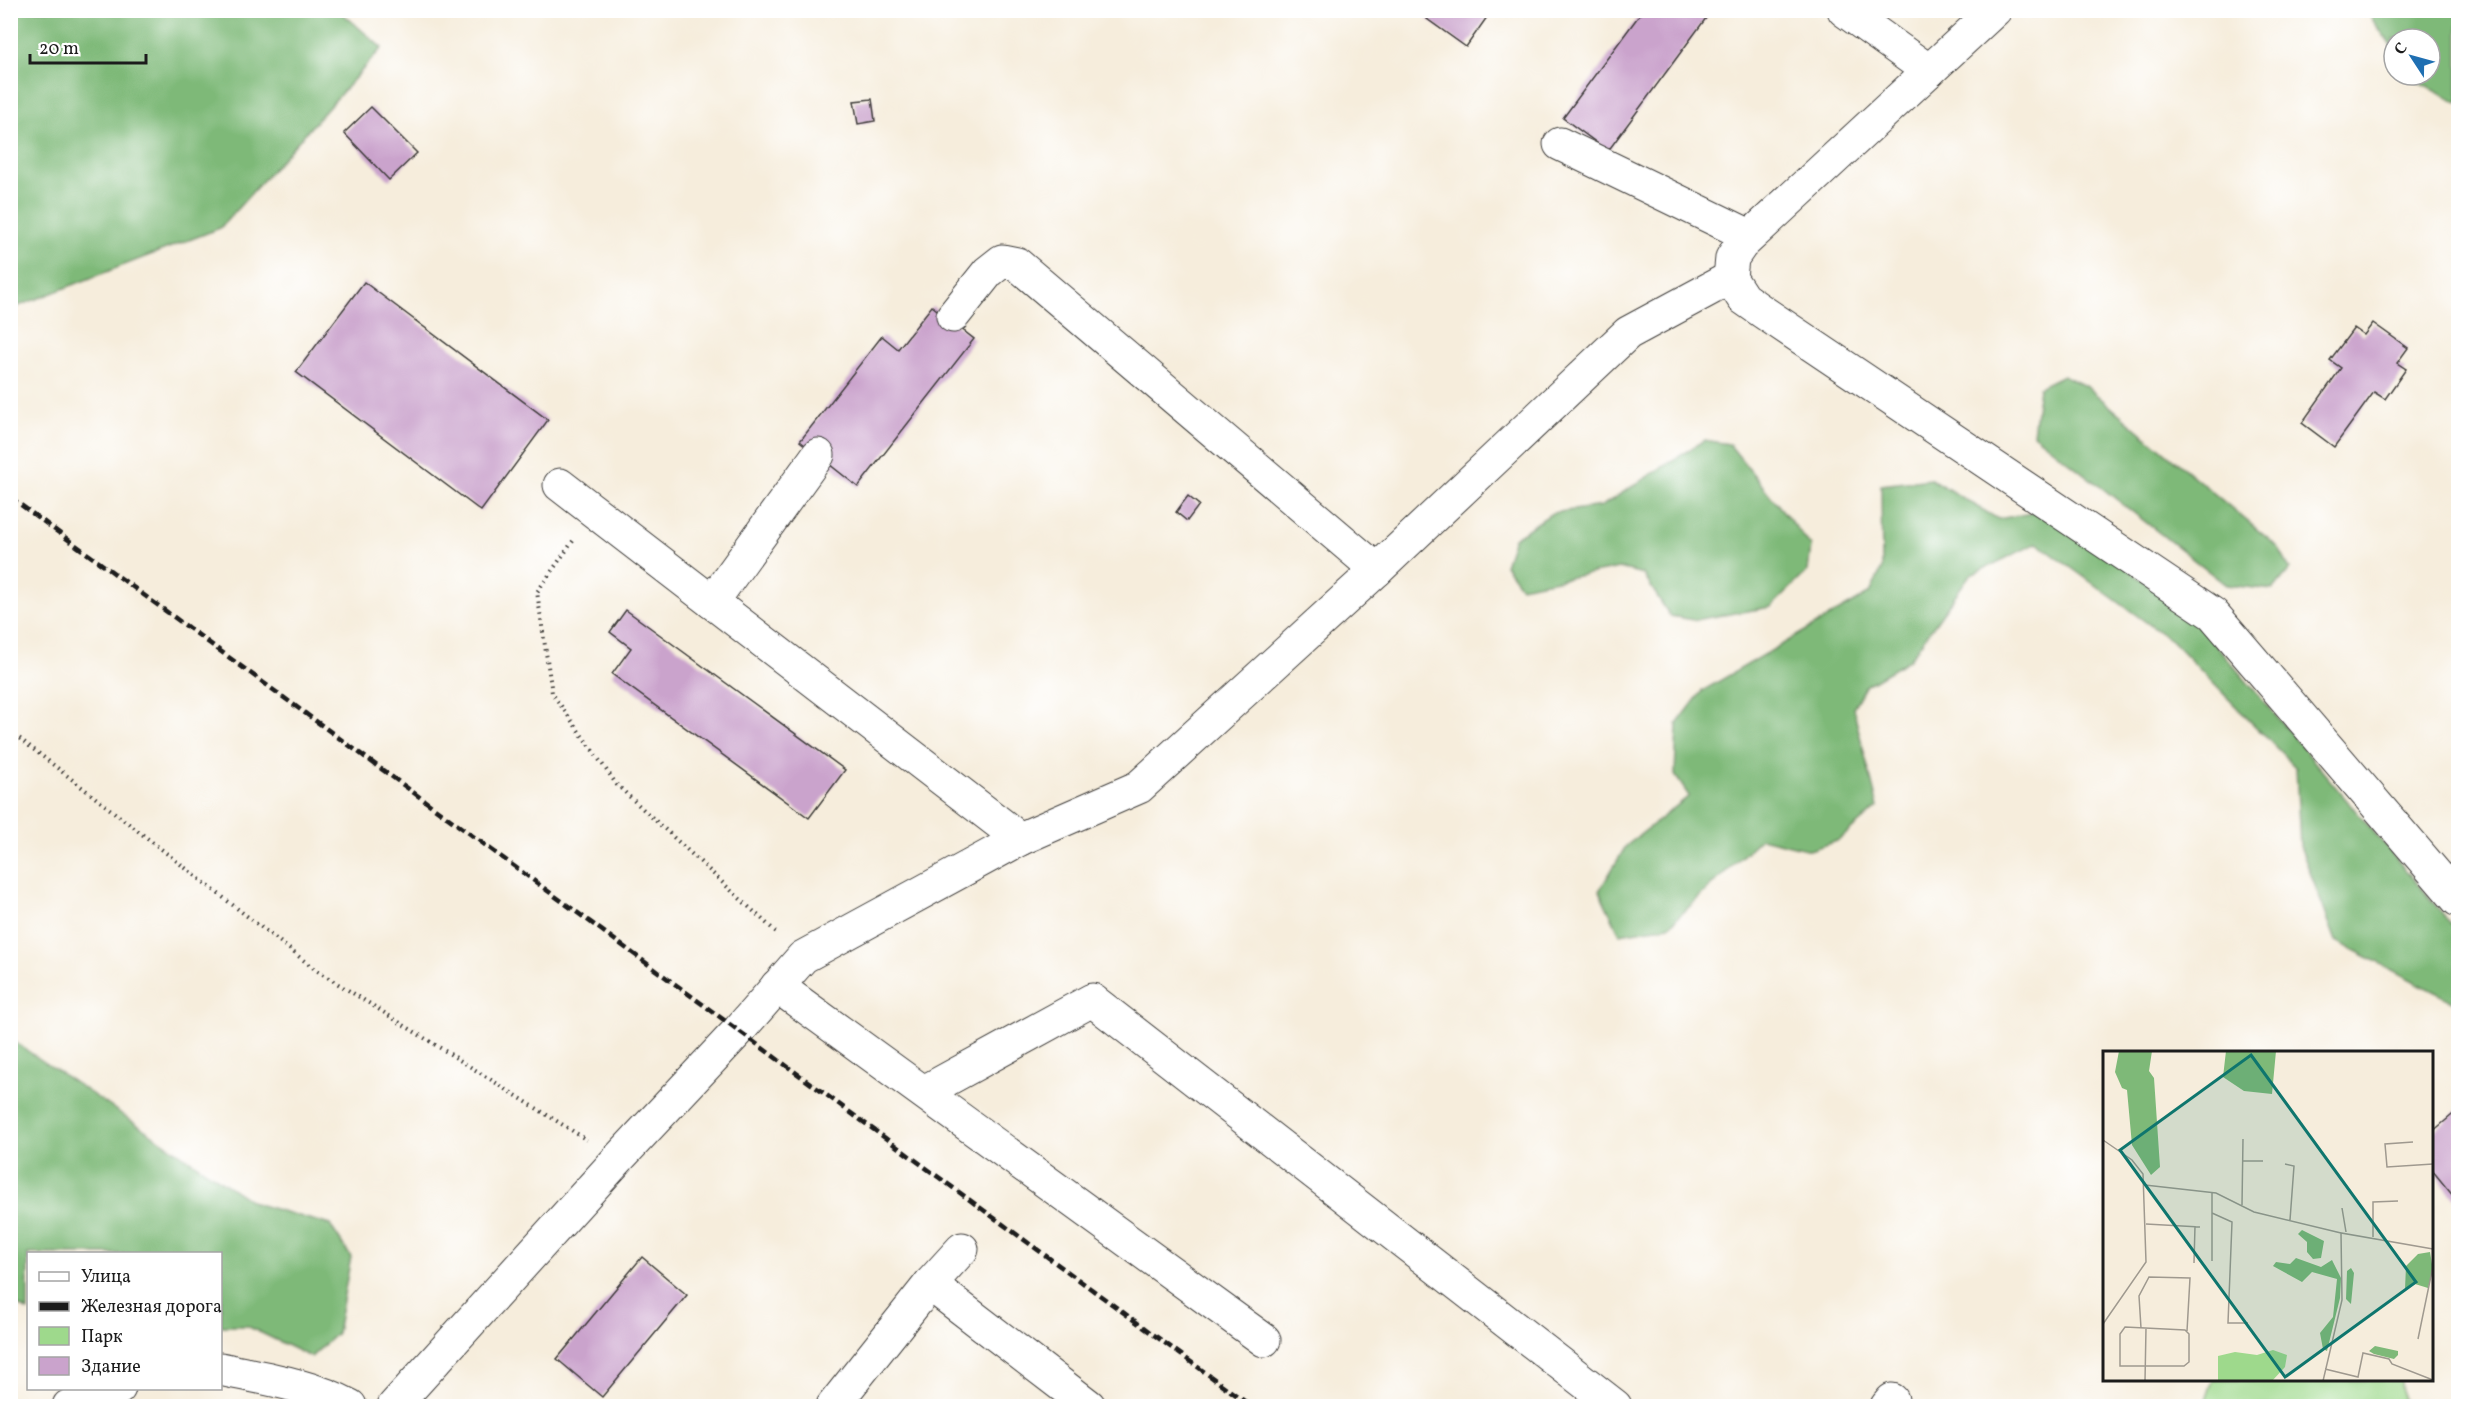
<svg xmlns="http://www.w3.org/2000/svg" width="2469" height="1417" font-family="Vollkorn,serif">
	<style>
		.green { fill: #9ed98c; stroke: #5d7a54; stroke-width: 1.5 }
		.forest { fill: #7eb978; stroke: #4d6a4a; stroke-width: 1.5 }
		.building { fill: #caa3cc }
		.lines { fill: none; stroke-linecap: round; stroke-linejoin: round }
		.minor-casing { stroke: #3d3b39; stroke-width: 35 }
		.path { stroke: #3d3b39; stroke-width: 4; stroke-dasharray: 1.5 4.5; stroke-linecap: butt }
		.minor { stroke: #fff; stroke-width: 33 }
		.rail { stroke: #1c1c1c; stroke-width: 4.5; stroke-dasharray: 9 4.5; stroke-linecap: butt }
		.inset-road { fill: none; stroke: #9f998f; stroke-width: 1.5 }
		.view { fill: #0f766e; fill-opacity: 0.15; stroke: #0f766e; stroke-width: 3 }
		.inset-edge { fill: none; stroke: #1c1c1c; stroke-width: 3 }
	</style>
	<rect width="100%" height="100%" fill="#fff"/>
	<filter id="ink" filterUnits="userSpaceOnUse"><feTurbulence type="fractalNoise" baseFrequency=".0167" numOctaves="2"/><feDisplacementMap in="SourceGraphic" scale="12" xChannelSelector="R" yChannelSelector="G"/><feConvolveMatrix kernelMatrix="1 2 1 2 8 2 1 2 1" color-interpolation-filters="sRGB"/></filter>
	<filter id="wash" filterUnits="userSpaceOnUse"><feTurbulence type="fractalNoise" baseFrequency=".008" numOctaves="4" result="noise"/><feDisplacementMap in="SourceGraphic" scale="24" xChannelSelector="R" yChannelSelector="G"/><feGaussianBlur stdDeviation="1.35" result="paint"/><feColorMatrix in="noise" values="0 0 0 0 0 0 0 0 0 0 0 0 0 0 0 0 0 1.4 0 .05"/><feComposite in="paint" operator="in"/></filter>
	<g filter="url(#wash)">
		<rect width="100%" height="100%" fill="#f6eddc"/>
		<path class="green" d="M2213,1380H2401L2403,1406H2204Z"/>
		<g class="forest">
			<path d="M11,10L340,11L382,48L220,228L11,309Z"/>
			<path d="M2350,11H2458V103L2415,81L2411,75H2430V39H2394V50L2369,15Z"/>
			<path d="M2063,375L2087,387L2278,547L2290,569L2273,590L2226,585L2033,434L2039,387Z"/>
			<path d="M1704,440L1729,444L1811,546L1808,571L1771,607L1694,620L1670,616L1643,574L1619,568L1521,587L1505,565L1514,538L1552,513L1602,506Z"/>
			<path d="M1931,479L1998,519L2048,510L2195,620L2458,932V1004L2336,941L2300,846L2296,768L2172,641L2037,543L1969,576L1909,660L1866,685L1853,708L1878,807L1839,840L1810,850L1761,838L1669,926L1620,934L1599,891L1626,846L1689,796L1675,775L1677,724L1702,691L1870,593L1882,568L1881,485Z"/>
			<path d="M10,1039L254,1203L330,1225L351,1257L337,1333L311,1357L247,1326H221L220,1254H28V1311L11,1302Z"/>
		</g>
		<g id="blocks">
			<g class="building">
				<path d="M1433,10H1492L1466,47L1427,19Z"/>
				<path d="M1643,10H1712L1608,151L1563,118Z"/>
				<path d="M872,99L875,121L858,124L854,101Z"/>
				<path d="M371,107L417,153L389,180L344,133Z"/>
				<path d="M364,282L548,420L481,511L296,372Z"/>
				<path d="M932,306L974,339L858,487L800,441L882,336L898,349Z"/>
				<path d="M2373,323L2408,348L2397,363L2406,369L2385,399L2374,392L2334,447L2302,423L2341,368L2330,360L2354,328L2364,335Z"/>
				<path d="M1188,496L1199,505L1187,521L1176,512Z"/>
				<path d="M626,610L845,770L809,818L612,674L631,648L610,632Z"/>
				<path d="M2458,1110V1202L2432,1170V1132Z"/>
				<path d="M642,1257L687,1295L602,1397L557,1359Z"/>
			</g>
		</g>
	</g>
	<g filter="url(#ink)">
		<use href="#blocks" fill-opacity="0" stroke="#3d3b39" stroke-width="1.5"/>
		<g class="lines">
			<g class="minor-casing">
				<g id="minor">
					<path d="M1844,10L1929,71"/>
					<path d="M1995,10L1741,245L1732,258L1730,278L1743,298L1763,312L2213,614L2458,900"/>
					<path d="M1560,144L1750,236"/>
					<path d="M953,316L988,272L1002,261L1017,264L1377,570"/>
					<path d="M560,485L1020,839"/>
					<path d="M712,602L818,455"/>
					<path d="M777,986L1264,1340"/>
					<path d="M924,1092L1092,1000L1615,1406"/>
					<path d="M930,1284L1089,1406"/>
					<path d="M220,1369C263,1378 311,1385 350,1406"/>
					<path d="M69,1406L119,1388"/>
					<path d="M394,1406L618,1159L739,1030L803,957L1020,839L1139,787L1377,570L1628,333L1730,278"/>
					<path d="M833,1406L930,1284L962,1249"/>
					<path d="M1887,1406L1892,1400"/>
				</g>
			</g>
			<g class="path">
				<path d="M573,541L537,592L552,693L617,785L776,932"/>
				<path d="M10,731L316,970L587,1140"/>
			</g>
			<use href="#minor" class="minor"/>
			<path class="rail" d="M10,497L1251,1406"/>
		</g>
	</g>
	<g transform="translate(2103 1051)">
		<rect width="330" height="330" fill="#f6eddc"/>
		<path d="M170,299L184,304L182,316L169,330H115V305L132,301L154,304Z" fill="#9ed98c"/>
		<path d="M16,0H49L46,20L51,27L57,116L48,124L29,94L24,39L19,37L12,21ZM123,0H173L169,43L141,40L120,26ZM199,179L221,190L218,207L210,208L204,201V191L195,183ZM327,201L330,219L325,237L312,233L302,238L303,215L315,203ZM193,207L218,216L229,209L238,227L237,247L224,300L220,298L217,282L230,266L234,228L209,221L199,231L170,215L173,211L187,213ZM248,217L251,222L248,253L243,248L244,220ZM272,295L295,300V304L291,308L271,303L266,300Z" fill="#7eb978"/>
		<path class="inset-road" d="M0,89L29,109L40,123L43,211L0,273M310,91L282,93L284,116L330,113M140,110H160M182,113L191,115L187,169M42,134L113,142L151,161L238,182M139,154L140,88M239,157L243,181M109,162L129,171L125,272H145M43,173L97,176M270,186V151L295,150M109,210V141M91,212L92,175M22,276L82,279L86,283V311L81,315H17V283ZM38,277L36,245L46,226L87,227L84,280M315,288L330,215M222,318L255,326L260,302L286,308L289,313L330,329M42,330L43,277M220,330L239,249L238,182L330,198"/>
		<path class="view" d="M148,4L313,231L182,326L17,99Z"/>
		<rect width="330" height="330" class="inset-edge"/>
	</g>
	<rect width="2469" height="1417" fill="none" stroke="#fff" stroke-width="36"/>
	<rect x="27" y="1252" width="195" height="138" fill="#ffffff" stroke="#a4a4a4" stroke-width="1.5"/>
	<rect x="39" y="1272" width="30" height="9" fill="#ffffff" stroke="#a4a4a4" stroke-width="1.5"/>
	<text x="81" y="1282" font-size="18" fill="#1c1c1c">Улица</text>
	<rect x="39" y="1302" width="30" height="9" fill="#1c1c1c" stroke="#a4a4a4" stroke-width="1.5"/>
	<text x="81" y="1312" font-size="18" fill="#1c1c1c">Железная дорога</text>
	<rect x="39" y="1327" width="30" height="18" fill="#9ed98c" stroke="#a4a4a4" stroke-width="1.5"/>
	<text x="81" y="1342" font-size="18" fill="#1c1c1c">Парк</text>
	<rect x="39" y="1357" width="30" height="18" fill="#caa3cc" stroke="#a4a4a4" stroke-width="1.5"/>
	<text x="81" y="1372" font-size="18" fill="#1c1c1c">Здание</text>
	<g transform="translate(2412 57) rotate(306)"><circle r="28" fill="#ffffff" stroke="#a4a4a4" stroke-width="1.5"/>
	<path d="M0-4.5L10 22L0 15L-10 22Z" fill="#1f6fb2"/>
	<text y="-9" font-size="16" font-weight="bold" text-anchor="middle" fill="#1c1c1c">С</text>
	</g>
	<path d="M30 54v9h116v-9" fill="none" stroke="#1c1c1c" stroke-width="3"/>
	<text x="39" y="54" font-size="18" fill="#1c1c1c" stroke="#ffffff" stroke-width="4.5" paint-order="stroke">20 m</text>
</svg>
